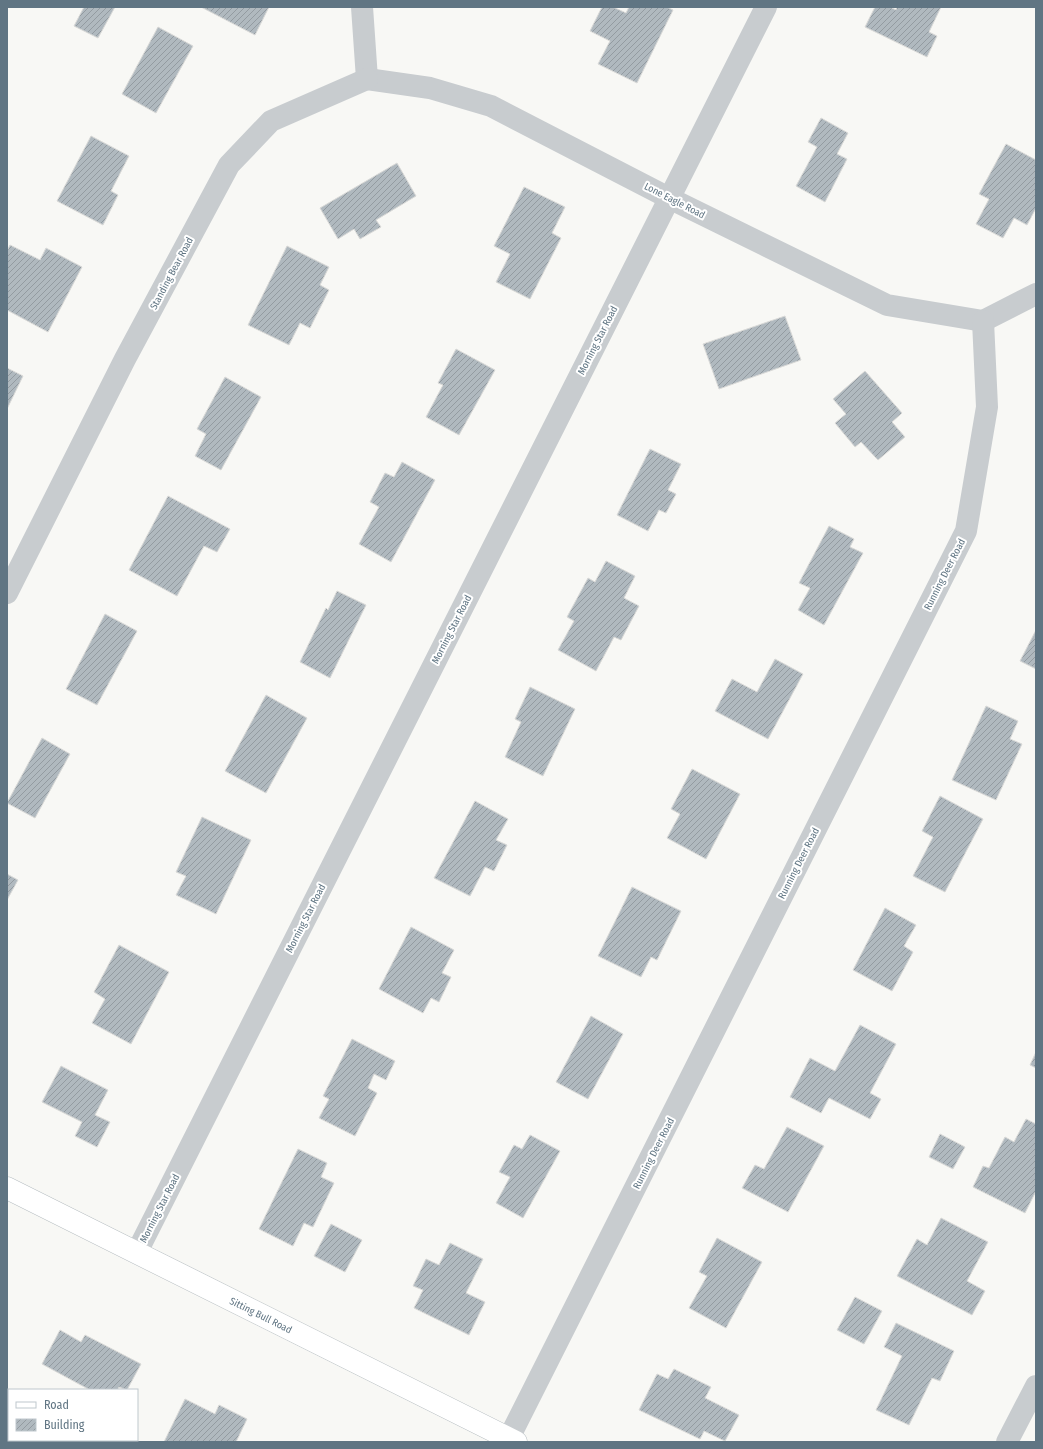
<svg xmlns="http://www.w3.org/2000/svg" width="1043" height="1449" font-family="'Fira Sans Condensed',sans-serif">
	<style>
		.building { fill: url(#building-hatch); stroke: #dadad8 }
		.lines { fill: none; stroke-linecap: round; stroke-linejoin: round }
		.secondary-casing { stroke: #b7bec2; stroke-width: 23 }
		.lane { stroke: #c8cccf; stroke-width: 12 }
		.street { stroke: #c8cccf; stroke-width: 22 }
		.secondary { stroke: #fff; stroke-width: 22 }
		.labels { text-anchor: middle; stroke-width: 4; stroke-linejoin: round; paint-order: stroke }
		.street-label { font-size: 10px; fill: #607583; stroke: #fff }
	</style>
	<defs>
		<pattern id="building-hatch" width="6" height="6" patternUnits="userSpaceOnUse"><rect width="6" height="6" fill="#b0b9bf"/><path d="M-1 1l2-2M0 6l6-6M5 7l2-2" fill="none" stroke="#939ba1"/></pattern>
	</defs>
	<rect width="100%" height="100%" fill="#f8f8f5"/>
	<g class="building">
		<path d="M84,7H115L98,38L74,26Z"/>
		<path d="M201,7H269L255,35Z"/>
		<path d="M602,7H613L626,13L629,7H667L673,10L637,83L598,64L610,41L590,31Z"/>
		<path d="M875,7H890L896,10L897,7H941L929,32L937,36L927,57L865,27Z"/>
		<path d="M158,27L193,46L156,113L122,94Z"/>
		<path d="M821,118L848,133L837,154L847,159L825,202L796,186L817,147L808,142Z"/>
		<path d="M91,136L129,156L111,191L118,195L103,225L57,201Z"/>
		<path d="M1006,144L1036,160V208L1027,225L1014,218L1003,238L976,224L989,199L979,194Z"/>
		<path d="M397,163L416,196L376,220L381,227L360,239L354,229L338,239L320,208Z"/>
		<path d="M524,187L565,207L552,233L561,238L530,299L496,282L510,254L494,246Z"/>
		<path d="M10,245L40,260L46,248L82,267L48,332L7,310V251Z"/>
		<path d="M287,246L329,267L320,285L329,290L310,328L300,323L289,345L248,325Z"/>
		<path d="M785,316L801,360L719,389L703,344Z"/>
		<path d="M456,349L495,370L459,435L426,417L443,385L438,383Z"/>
		<path d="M7,368L23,376L7,409Z"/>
		<path d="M865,371L902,413L892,422L905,437L878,460L861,442L855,447L835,423L846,414L833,399Z"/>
		<path d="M225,377L261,397L221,470L195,456L206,434L197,429Z"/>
		<path d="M650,449L681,464L668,490L676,494L666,513L659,510L648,531L617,515Z"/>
		<path d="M402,462L435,480L391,562L359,544L379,507L370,502L385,473L394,477Z"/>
		<path d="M168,496L230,529L217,552L204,546L177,596L129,570Z"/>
		<path d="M829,526L854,539L850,547L863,553L824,625L798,610L810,588L799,583Z"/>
		<path d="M606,561L635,576L624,598L639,606L621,640L614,637L596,671L558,650L574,621L567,617L588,578L595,582Z"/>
		<path d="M337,591L366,605L330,678L300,662L326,608L328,610Z"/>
		<path d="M105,614L137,631L97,705L66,689Z"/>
		<path d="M1036,630V669L1020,661Z"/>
		<path d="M775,659L803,674L768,739L715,711L732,679L757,692Z"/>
		<path d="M530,687L575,709L543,776L505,757L521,722L515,719Z"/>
		<path d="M266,695L307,718L266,793L225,771Z"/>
		<path d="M986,706L1018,721L1010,739L1022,744L996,800L952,780Z"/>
		<path d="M42,738L70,754L35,818L7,803Z"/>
		<path d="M692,769L740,794L706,859L667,838L680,814L671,809Z"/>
		<path d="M940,796L983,819L945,892L913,876L933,837L922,831Z"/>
		<path d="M475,801L508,819L496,840L507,845L494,871L485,867L470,896L434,878Z"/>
		<path d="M202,817L251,840L216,914L176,895L186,876L176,872Z"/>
		<path d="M7,874L18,880L7,900Z"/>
		<path d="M632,887L681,911L657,960L651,957L641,977L598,956Z"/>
		<path d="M885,908L916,925L904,946L913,952L892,991L853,970Z"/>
		<path d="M411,927L454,950L442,973L451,977L439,1002L431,998L423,1013L379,989Z"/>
		<path d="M119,945L169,972L131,1044L92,1023L105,999L94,992Z"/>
		<path d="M591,1016L623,1034L588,1099L556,1082Z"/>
		<path d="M860,1025L896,1044L870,1093L881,1099L870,1119L829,1098L821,1113L790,1097L810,1058L835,1071Z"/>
		<path d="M352,1039L395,1061L386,1080L374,1074L368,1088L377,1093L355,1136L319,1118L329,1099L323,1096Z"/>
		<path d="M1036,1052V1068L1030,1065Z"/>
		<path d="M61,1066L108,1090L95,1115L110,1122L97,1147L75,1136L82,1122L42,1102Z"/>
		<path d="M1026,1119L1036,1124V1191L1025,1213L973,1187L983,1166L989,1168L1005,1137L1014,1142Z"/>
		<path d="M787,1127L824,1146L788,1212L742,1188L755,1165L764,1169Z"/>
		<path d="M940,1134L965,1147L953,1169L929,1157Z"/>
		<path d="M530,1135L560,1151L523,1218L496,1203L510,1177L499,1172L514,1145L522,1149Z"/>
		<path d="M298,1149L327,1163L321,1177L334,1183L313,1227L304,1223L293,1246L259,1229Z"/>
		<path d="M941,1218L988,1242L967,1281L985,1291L972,1315L897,1276L917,1239L927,1245Z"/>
		<path d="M331,1224L362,1240L345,1272L314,1256Z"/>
		<path d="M717,1238L762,1262L726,1328L689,1308L707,1276L699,1272Z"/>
		<path d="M450,1243L483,1259L466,1293L485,1302L469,1335L414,1308L423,1290L413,1286L426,1259L439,1265Z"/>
		<path d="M855,1297L882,1311L864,1344L837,1330Z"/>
		<path d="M896,1323L954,1351L940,1381L932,1378L909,1425L876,1410L902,1356L884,1347Z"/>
		<path d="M60,1330L81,1342L85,1335L141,1364L127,1390L119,1387L117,1390H90L42,1364Z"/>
		<path d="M674,1369L711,1387L705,1398L739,1415L725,1441L704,1431L700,1439L639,1410L657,1374L668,1379Z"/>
		<path d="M185,1399L215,1414L219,1405L247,1419L236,1442H164Z"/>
	</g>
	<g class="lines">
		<g class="secondary-casing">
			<g id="secondary">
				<path id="s1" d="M7,1188L516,1442"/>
			</g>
		</g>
		<path class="lane" d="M7,1439L13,1442"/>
		<g class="street">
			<path d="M362,7L367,79"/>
			<path d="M367,79L430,88L491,106L669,198L887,305L983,321"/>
			<path d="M983,321L1036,294"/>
			<path d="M7,593L125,359L229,165L271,121L367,79"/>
			<path d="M137,1252L766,7"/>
			<path d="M509,1438L966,531L987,407L983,321"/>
			<path d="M1007,1442L1036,1386"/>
		</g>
		<use href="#secondary" class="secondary"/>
	</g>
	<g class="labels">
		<g class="street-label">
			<text transform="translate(675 200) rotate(27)" y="4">Lone Eagle Road</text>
			<text transform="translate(171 273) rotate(-62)" y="4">Standing Bear Road</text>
			<text transform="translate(597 340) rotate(-63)" y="4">Morning Star Road</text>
			<text transform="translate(944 574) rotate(-63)" y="4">Running Deer Road</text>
			<text transform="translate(451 629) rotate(-63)" y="4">Morning Star Road</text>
			<text transform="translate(798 863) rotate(-63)" y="4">Running Deer Road</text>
			<text transform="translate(305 918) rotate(-63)" y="4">Morning Star Road</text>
			<text transform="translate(653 1153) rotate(-63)" y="4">Running Deer Road</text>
			<text transform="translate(159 1208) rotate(-63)" y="4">Morning Star Road</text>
			<text dy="4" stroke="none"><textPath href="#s1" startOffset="284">Sitting Bull Road</textPath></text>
		</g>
	</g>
	<rect width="1043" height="1449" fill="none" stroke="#607583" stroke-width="16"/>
	<rect x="8" y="1389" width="130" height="52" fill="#ffffff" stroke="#bfc8cd"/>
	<rect x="16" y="1402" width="20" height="6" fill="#ffffff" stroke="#bfc8cd"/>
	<text x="44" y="1409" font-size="12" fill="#607583">Road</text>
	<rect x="16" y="1419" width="20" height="12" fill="url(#building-hatch)" stroke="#bfc8cd"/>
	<text x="44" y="1429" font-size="12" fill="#607583">Building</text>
</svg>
